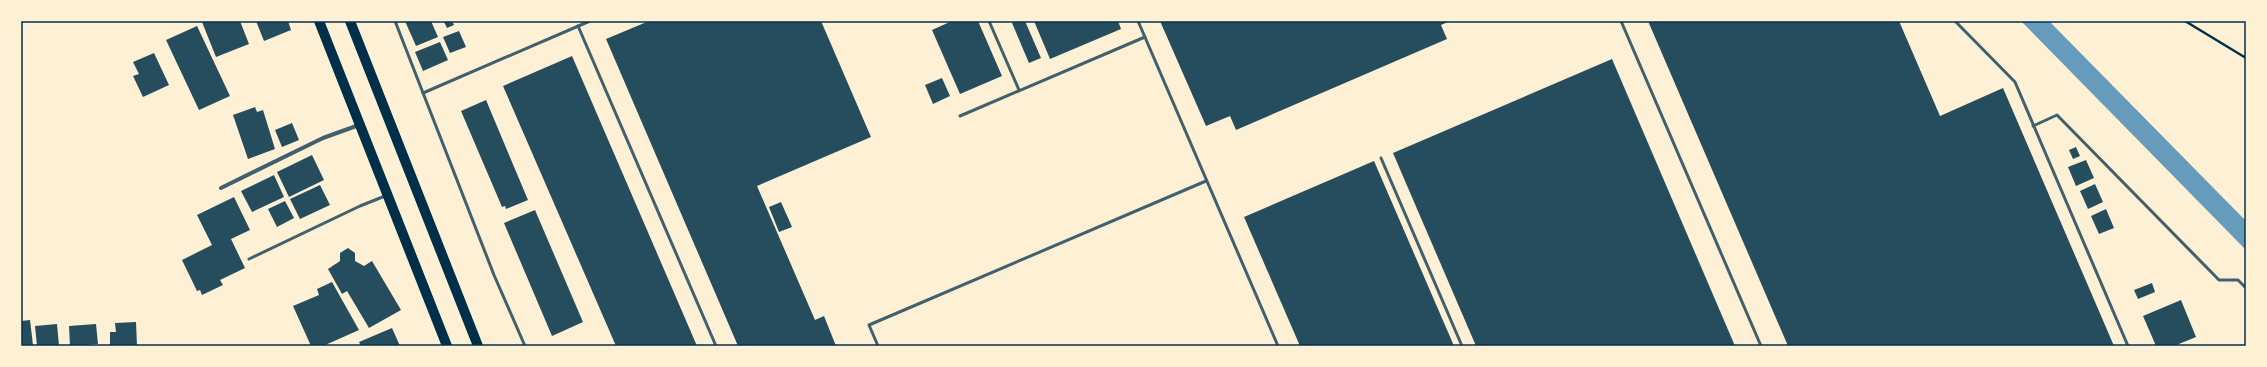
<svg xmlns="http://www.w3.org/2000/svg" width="2267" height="367" font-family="Poppins,sans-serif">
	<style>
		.water { fill: #669bbc }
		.building { fill: #264d5e }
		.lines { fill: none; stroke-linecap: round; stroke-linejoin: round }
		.path { stroke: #003049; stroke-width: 2.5 }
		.service { stroke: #3f606c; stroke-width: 3 }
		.minor { stroke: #3f606c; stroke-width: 4 }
		.primary { stroke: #003049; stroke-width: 10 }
		.neatline { fill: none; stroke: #003049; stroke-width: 1.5 }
	</style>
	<rect width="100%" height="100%" fill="#fdf0d5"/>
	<path class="water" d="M2021,21H2049L2246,221V250Z"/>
	<g class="building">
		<path d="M240,21L249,44L216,57L202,22Z"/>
		<path d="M256,21H288L291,30L264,41Z"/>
		<path d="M405,21H431L438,37L416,46Z"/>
		<path d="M452,21L454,25L447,28L444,22Z"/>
		<path d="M649,21H821L871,137L757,186L815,320L824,316L836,346H738L606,39Z"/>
		<path d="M952,21H978L1002,76L960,94L932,30Z"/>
		<path d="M1017,21H1025L1041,58L1029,63L1012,23Z"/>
		<path d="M1034,21H1118L1121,29L1050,59Z"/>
		<path d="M1160,21H1450L1441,25L1447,39L1236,130L1230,116L1206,126Z"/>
		<path d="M1648,21H1899L1940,116L2003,88L2114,346H1788Z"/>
		<path d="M197,26L230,96L199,110L166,40Z"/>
		<path d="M459,31L466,47L450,53L443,37Z"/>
		<path d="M440,42L448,60L423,71L415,52Z"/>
		<path d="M154,53L169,85L143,97L133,76L139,74L133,62Z"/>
		<path d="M572,56L697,346H616L503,86Z"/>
		<path d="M1612,59L1735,346H1476L1393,153Z"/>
		<path d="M942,78L950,96L933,104L925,85Z"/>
		<path d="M486,100L528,200L506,209L505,206L502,207L461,111Z"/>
		<path d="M255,107L257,112L263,110L275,149L248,159L233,115Z"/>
		<path d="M292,123L299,140L282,147L275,130Z"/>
		<path d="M2076,147L2080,156L2073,159L2069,150Z"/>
		<path d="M312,155L324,180L289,197L277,172Z"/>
		<path d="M2086,160L2094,178L2076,186L2068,167Z"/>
		<path d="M1374,161L1454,346H1300L1244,217Z"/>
		<path d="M274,175L284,197L252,212L241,191Z"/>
		<path d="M2095,184L2103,202L2088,209L2080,191Z"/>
		<path d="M320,185L330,205L300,219L290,199Z"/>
		<path d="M234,197L250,230L231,239L245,268L220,280L223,285L202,295L200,290L197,291L182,260L212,245L197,215Z"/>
		<path d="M285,201L294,218L277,227L268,209Z"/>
		<path d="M781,202L792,227L779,232L769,207Z"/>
		<path d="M2106,209L2114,228L2099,234L2091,216Z"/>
		<path d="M535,210L583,322L552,336L504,223Z"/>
		<path d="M348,248L355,253V261L364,266L372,261L401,310L369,328L347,291L342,294L328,269L340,261V253Z"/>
		<path d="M332,282L359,330L323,346H311L293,306L319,295L317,289Z"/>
		<path d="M2152,283L2155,292L2138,299L2134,290Z"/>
		<path d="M2181,300L2196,337L2174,346H2156L2143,316Z"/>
		<path d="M30,320L33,345L21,346V321Z"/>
		<path d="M136,322L137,346H110V332H116L115,323Z"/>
		<path d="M57,324L59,346H37L35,326Z"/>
		<path d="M96,324L98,344L70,346L69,326Z"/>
		<path d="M392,328L400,346H361L359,342Z"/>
	</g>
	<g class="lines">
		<path class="path" d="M2185,21L2246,58"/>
		<g class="service">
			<path d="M395,21L494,275L525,346"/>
			<path d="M989,21L1019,90"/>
			<path d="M1138,21L1278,346"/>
			<path d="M1621,21L1761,346"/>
			<path d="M1955,21L2015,82L2128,346"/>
			<path d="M578,26L716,346"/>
			<path d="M423,93L590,21"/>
			<path d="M960,116L1145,37"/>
			<path d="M2033,126L2057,115L2219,280H2238L2246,288"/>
			<path d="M1381,158L1462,346"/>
			<path d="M249,259L360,206L385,196"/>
			<path d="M878,346L869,325L1206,181"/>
		</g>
		<path class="minor" d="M221,188L323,138L359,125"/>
		<g class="primary">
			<path d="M319,21L447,346"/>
			<path d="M350,21L478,346"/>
		</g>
	</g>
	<rect width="2267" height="367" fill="none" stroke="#fdf0d5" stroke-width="44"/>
	<rect x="22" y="22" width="2223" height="323" class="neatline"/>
</svg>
